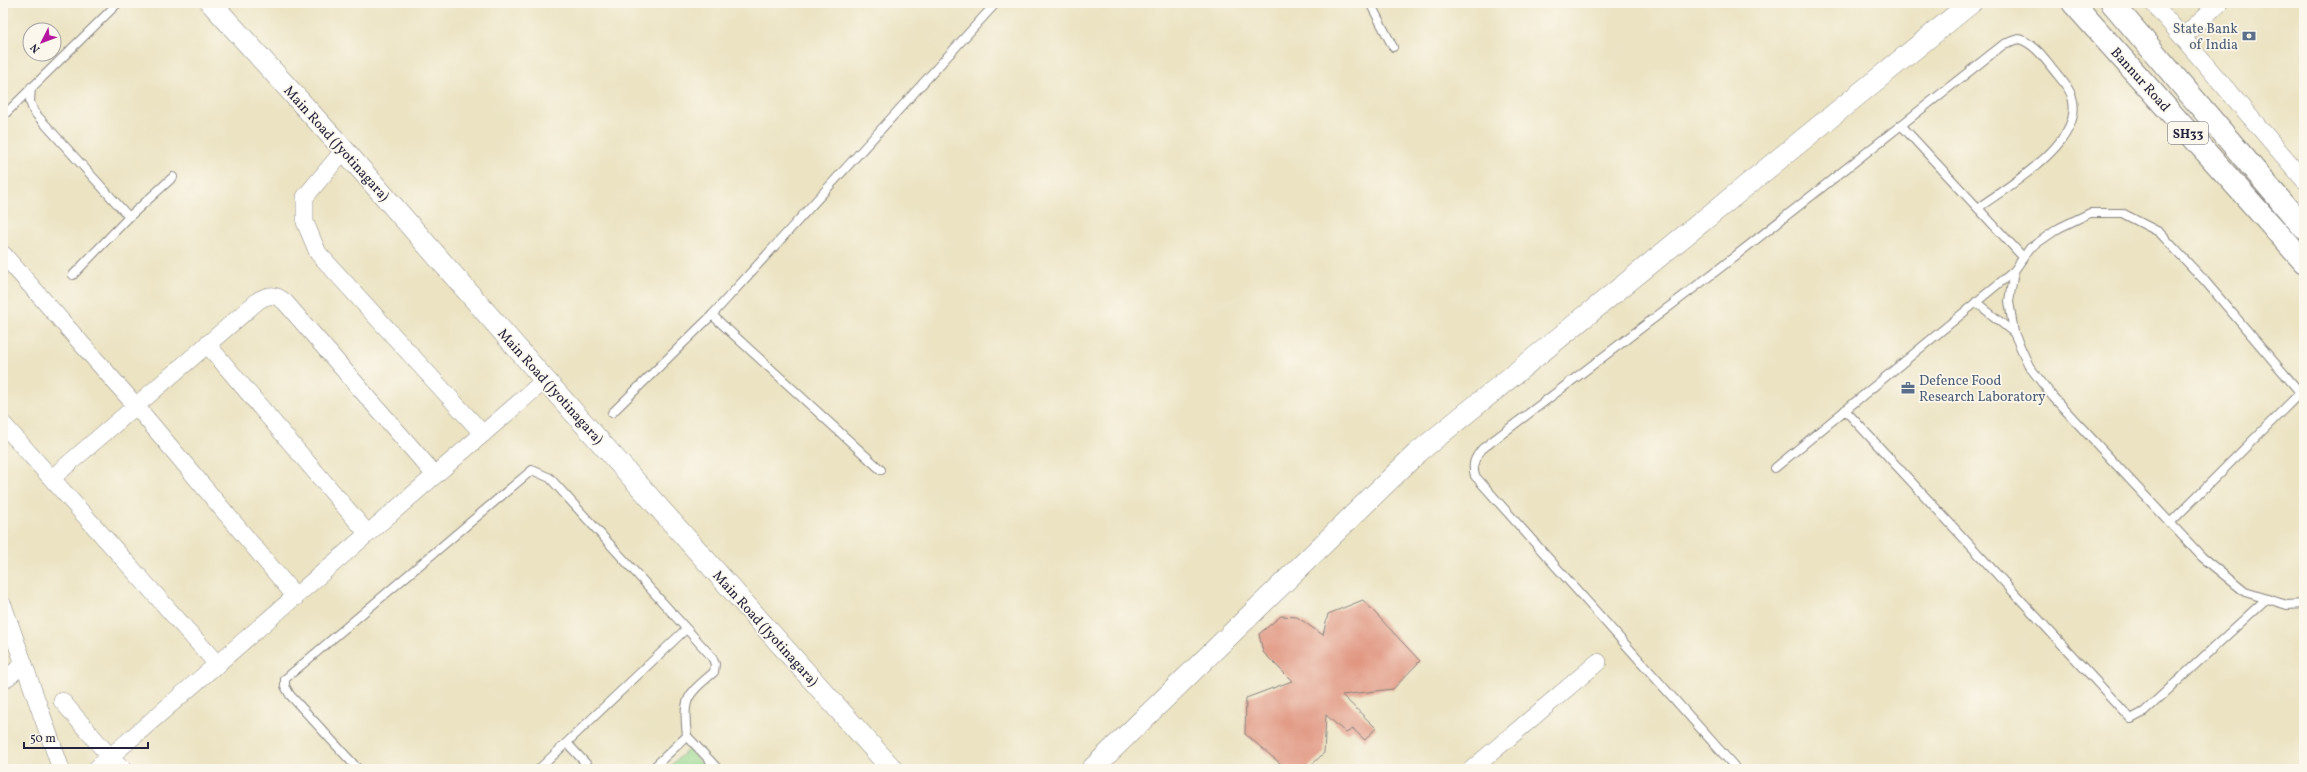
<svg xmlns="http://www.w3.org/2000/svg" width="2307" height="772" font-family="Vollkorn,serif">
	<style>
		.green { fill: #97d78d; stroke: #5c7c64 }
		.building { fill: #e09580 }
		.lines { fill: none; stroke-linecap: round; stroke-linejoin: round }
		.service-casing { stroke: #86827e; stroke-width: 10 }
		.minor-casing { stroke: #86827e; stroke-width: 18 }
		.tertiary-casing { stroke: #86827e; stroke-width: 22 }
		.primary-casing { stroke: #86827e; stroke-width: 24 }
		.service { stroke: #fff; stroke-width: 8 }
		.minor { stroke: #fff; stroke-width: 17 }
		.tertiary { stroke: #fff; stroke-width: 21 }
		.primary { stroke: #fff; stroke-width: 22 }
		.labels { text-anchor: middle; stroke-width: 3.5; stroke-linejoin: round; paint-order: stroke }
		.shield { fill: #fbf7ec; stroke: #636270; stroke-width: 1 }
		.shield-label { font-size: 13px; font-weight: bold; fill: #22223b }
		.service-label { font-size: 14px; fill: #4e5e75; stroke: #fbf7ec; text-anchor: end }
		.street-label { font-size: 14px; fill: #22223b; stroke: #fbf7ec }
	</style>
	<rect width="100%" height="100%" fill="#fbf7ec"/>
	<filter id="ink" filterUnits="userSpaceOnUse"><feTurbulence type="fractalNoise" baseFrequency=".025" numOctaves="2"/><feDisplacementMap in="SourceGraphic" scale="8" xChannelSelector="R" yChannelSelector="G"/><feConvolveMatrix kernelMatrix="1 2 1 2 8 2 1 2 1" color-interpolation-filters="sRGB"/></filter>
	<filter id="wash" filterUnits="userSpaceOnUse"><feTurbulence type="fractalNoise" baseFrequency=".012" numOctaves="4" result="noise"/><feDisplacementMap in="SourceGraphic" scale="16" xChannelSelector="R" yChannelSelector="G"/><feGaussianBlur stdDeviation="0.9" result="paint"/><feColorMatrix in="noise" values="0 0 0 0 0 0 0 0 0 0 0 0 0 0 0 0 0 1.4 0 .05"/><feComposite in="paint" operator="in"/></filter>
	<g filter="url(#wash)">
		<rect width="100%" height="100%" fill="#ebe3c2"/>
		<path class="green" d="M688,749L707,769H667Z"/>
		<g id="blocks">
			<path class="building" d="M1363,600L1420,661L1393,689L1342,695L1376,728L1365,740L1353,729L1346,733L1326,715L1324,753L1307,769H1287L1245,734L1246,698L1292,681L1263,652L1259,634L1281,616L1297,617L1323,635L1328,614Z"/>
		</g>
	</g>
	<g filter="url(#ink)">
		<use href="#blocks" fill-opacity="0" stroke="#86827e" stroke-width="1"/>
		<g class="lines">
			<g class="service-casing">
				<g id="service">
					<path d="M1370,3L1393,47"/>
					<path d="M31,87L30,102L34,112L129,217"/>
					<path d="M3,116L118,3"/>
					<path d="M1901,125L2023,257"/>
					<path d="M73,275L129,217L173,177"/>
					<path d="M1976,302L2014,333"/>
					<path d="M712,315L881,470"/>
					<path d="M2304,397L2205,281L2159,232L2122,213H2090L2059,228L2030,248L2014,271L2009,301L2014,333L2029,366L2053,397L2202,557L2245,592L2287,605L2304,604"/>
					<path d="M1845,410L2131,719L2144,712L2265,600"/>
					<path d="M612,413L712,315L996,3"/>
					<path d="M1775,468L2014,271"/>
					<path d="M2170,523L2303,390"/>
					<path d="M567,743L591,769"/>
					<path d="M1734,766L1475,476C1472,464 1474,459 1482,449L1720,268L2004,44L2019,39C2036,44 2046,61 2057,74C2062,80 2070,89 2072,97C2086,142 2008,186 1978,208"/>
					<path d="M358,769L290,695L285,686V679L532,470L550,478L712,657L715,664L714,672C686,696 683,697 687,736"/>
					<path d="M539,769L686,629"/>
					<path d="M652,769L687,736L718,769"/>
				</g>
			</g>
			<g class="minor-casing">
				<g id="minor">
					<path d="M2153,3L2304,180"/>
					<path d="M2183,37L2219,3"/>
					<path d="M344,150L305,197V222L318,253L483,434"/>
					<path d="M3,254L136,406L296,597"/>
					<path d="M207,344L368,534"/>
					<path d="M3,424L218,665"/>
					<path d="M52,478L259,300C270,294 275,294 285,302L435,475"/>
					<path d="M3,605L61,769"/>
					<path d="M3,681L24,664"/>
					<path d="M62,701L110,757L123,769"/>
					<path d="M96,769L545,380"/>
					<path d="M1472,769L1598,662"/>
				</g>
			</g>
			<g class="tertiary-casing">
				<g id="tertiary">
					<path d="M211,3L344,150L545,380L892,769"/>
					<path d="M1092,769L1416,454L1971,3"/>
				</g>
			</g>
			<g class="primary-casing">
				<g id="primary">
					<path d="M2073,3L2304,262"/>
					<path d="M2112,3L2304,228"/>
				</g>
			</g>
			<use href="#service" class="service"/>
			<use href="#minor" class="minor"/>
			<use href="#tertiary" class="tertiary"/>
			<use href="#primary" class="primary"/>
		</g>
	</g>
	<defs>
		<g id="bank-bare" transform="scale(1.08)"><path d="M-6-4H6V4H-6ZM0-2.3a2.3 2.3 0 1 0 0 4.6a2.3 2.3 0 1 0 0-4.6Z" fill="#5c6f8a" stroke="#fbf7ec" stroke-width="2.5" paint-order="stroke"/></g>
		<g id="office-bare" transform="scale(1.08)"><path d="M-6-3h4V-5.5h4V-3h4V5H-6ZM-1-4.5V-3h2v-1.5ZM-6 0V1H6V0Z" fill="#5c6f8a" stroke="#fbf7ec" stroke-width="2.5" paint-order="stroke"/></g>
	</defs>
	<g fill-rule="evenodd">
		<use href="#bank-bare" x="2249" y="36"/>
		<use href="#office-bare" x="1908" y="388"/>
	</g>
	<g class="labels">
		<rect class="shield" x="2168" y="122" width="40" height="22" rx="3"/>
		<g class="shield-label">
			<text x="2188" y="138">SH33</text>
		</g>
		<g class="service-label">
			<text x="2238" y="33">State Bank<tspan x="2238" dy="16">of India</tspan></text>
			<text x="1919" y="385" text-anchor="start">Defence Food<tspan x="1919" dy="16">Research Laboratory</tspan></text>
		</g>
		<g class="street-label">
			<text transform="translate(2141 79) rotate(48)" y="5">Bannur Road</text>
			<text transform="translate(337 143) rotate(48)" y="5">Main Road (Jyotinagara)</text>
			<text transform="translate(551 386) rotate(48)" y="5">Main Road (Jyotinagara)</text>
			<text transform="translate(766 628) rotate(48)" y="5">Main Road (Jyotinagara)</text>
		</g>
	</g>
	<rect width="2307" height="772" fill="none" stroke="#fbf7ec" stroke-width="16"/>
	<g transform="translate(42 42) rotate(228)"><circle r="19" fill="#fbf7ec" stroke="#a4a2a5"/>
	<path d="M0-3L7 15L0 10L-7 15Z" fill="#b5179e"/>
	<text y="-6" font-size="11" font-weight="bold" text-anchor="middle" fill="#22223b">N</text>
	</g>
	<path d="M24 742v6h124v-6" fill="none" stroke="#22223b" stroke-width="2"/>
	<text x="30" y="742" font-size="12" fill="#22223b" stroke="#fbf7ec" stroke-width="3" paint-order="stroke">50 m</text>
</svg>
